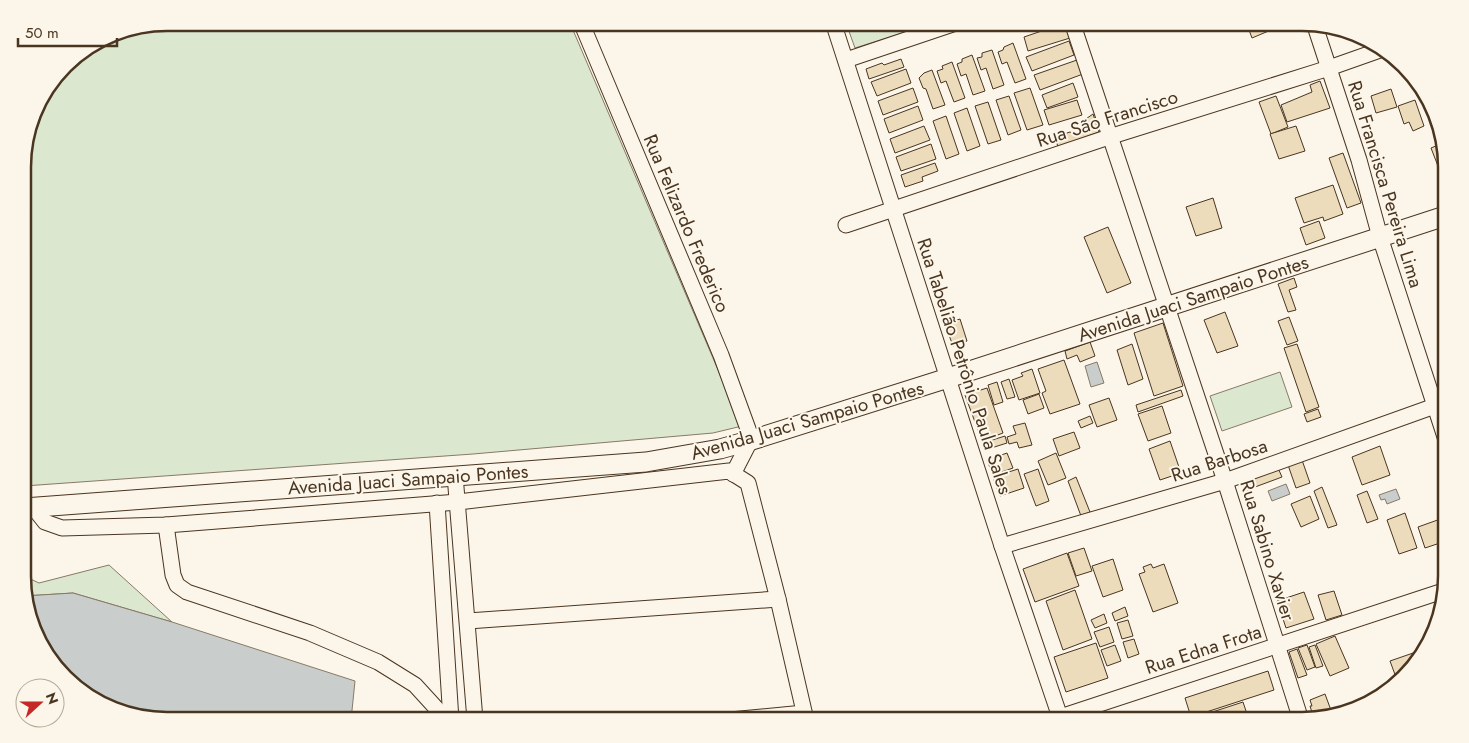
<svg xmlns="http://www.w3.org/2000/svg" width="1469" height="743" font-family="Jost,sans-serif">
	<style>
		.green { fill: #dce7d0; stroke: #887966 }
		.water { fill: #c9cecd; stroke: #887966 }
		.building { fill: #ecdcbc; stroke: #4a3520 }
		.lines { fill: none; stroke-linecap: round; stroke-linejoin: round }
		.minor-casing { stroke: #4a3520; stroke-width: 17 }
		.major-casing { stroke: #4a3520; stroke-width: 21 }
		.minor { stroke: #fbf6e9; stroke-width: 15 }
		.major { stroke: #fbf6e9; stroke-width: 19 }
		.labels { text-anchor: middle; stroke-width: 4; stroke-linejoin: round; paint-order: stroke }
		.street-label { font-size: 19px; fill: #4a3520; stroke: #fbf6e9 }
		.rim { fill: none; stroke: #4a3520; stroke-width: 2.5 }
	</style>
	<rect width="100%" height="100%" fill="#fbf6e9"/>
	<g class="green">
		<path d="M167,23H570L742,426L713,433L473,454L24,486L23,158L38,103L72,59L112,33Z"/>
		<path d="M846,23V22L934,23L855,48Z"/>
		<path d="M1280,372L1292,407L1222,431L1210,396Z"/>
		<path d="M109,565L172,622L73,593L24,596V576L39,583Z"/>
	</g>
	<g class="water">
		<path d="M1097,362L1104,383L1091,387L1085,366Z"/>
		<path d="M1286,484L1290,494L1272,501L1268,491Z"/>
		<path d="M1396,489L1400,499L1387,504L1385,499L1381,500L1379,495Z"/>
		<path d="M73,593L172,622L355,681L351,720H167L104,706L52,664L24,596Z"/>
	</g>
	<g class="building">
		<path d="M1019,22H1046L1022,31Z"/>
		<path d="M1246,22H1290L1252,38Z"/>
		<path d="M1065,23L1070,38L1028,51L1024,37Z"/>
		<path d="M1069,41L1074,55L1032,71L1026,57Z"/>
		<path d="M1013,43L1026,79L1015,83L1007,62L1002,64L998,52L1003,50L1004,47Z"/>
		<path d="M992,50L1004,85L993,89L986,68L981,70L977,58L982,57V53Z"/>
		<path d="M972,55L985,91L973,95L966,74L961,76L957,64L962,62V59Z"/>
		<path d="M901,59L904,67L869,79L866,69L882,63L884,65Z"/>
		<path d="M1077,60L1083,74L1040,90L1034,75Z"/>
		<path d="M952,62L965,98L954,102L946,81L941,83L937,71L943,69L942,66Z"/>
		<path d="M906,69L911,83L877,96L871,82Z"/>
		<path d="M932,70L945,105L933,109L926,89L923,88L919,78L924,73Z"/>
		<path d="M1320,81L1330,108L1287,122L1281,105L1312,92L1310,85Z"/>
		<path d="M1073,83L1078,97L1047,108L1042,95Z"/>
		<path d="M913,88L918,102L883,115L878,101Z"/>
		<path d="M1030,88L1043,125L1027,130L1014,93Z"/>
		<path d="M1391,89L1397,107L1376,113L1371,96Z"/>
		<path d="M1009,96L1021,130L1008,135L996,100Z"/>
		<path d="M1276,96L1288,127L1271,134L1259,102Z"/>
		<path d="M1077,100L1082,115L1049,125L1044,110Z"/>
		<path d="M1415,100L1424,126L1413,131L1409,122L1404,124L1398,106Z"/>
		<path d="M988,102L1001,140L988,144L975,106Z"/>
		<path d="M918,106L923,120L889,133L884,119Z"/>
		<path d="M967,108L980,146L967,151L954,113Z"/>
		<path d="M1093,114L1099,132L1058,147L1055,137L1070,132L1074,134L1086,130L1083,121Z"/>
		<path d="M946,116L959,154L946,159L933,121Z"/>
		<path d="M924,126L930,140L895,153L890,139Z"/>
		<path d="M1296,126L1305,151L1279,159L1270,134Z"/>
		<path d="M1443,143L1445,149V179H1443L1431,148Z"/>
		<path d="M931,144L936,159L901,171L896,157Z"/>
		<path d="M1343,153L1361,203L1347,208L1329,158Z"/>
		<path d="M935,163L938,171L922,177L923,181L905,187L901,175Z"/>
		<path d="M1333,185L1343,214L1324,221L1323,217L1304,223L1295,198Z"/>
		<path d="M1213,198L1222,228L1196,236L1186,207Z"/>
		<path d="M1319,221L1325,238L1306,245L1300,228Z"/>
		<path d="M1108,227L1131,283L1107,293L1084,237Z"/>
		<path d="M1294,278L1297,287L1289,290L1296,310L1288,312L1278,284Z"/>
		<path d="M1225,312L1238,346L1217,353L1204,320Z"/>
		<path d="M1289,317L1298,341L1287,345L1278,321Z"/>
		<path d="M960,319L967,341L953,346L945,324Z"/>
		<path d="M1163,323L1183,386L1154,396L1134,333Z"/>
		<path d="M1090,342L1095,356L1080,362L1077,355L1067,359L1065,351Z"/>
		<path d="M1132,344L1143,379L1128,385L1117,350Z"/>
		<path d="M1297,344L1319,407L1306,412L1284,348Z"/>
		<path d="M1064,360L1080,404L1050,414L1042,393L1046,391L1038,369Z"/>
		<path d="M1032,369L1040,393L1019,400L1012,380L1023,376L1021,373Z"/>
		<path d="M1009,379L1015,397L1007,399L1001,382Z"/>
		<path d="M997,382L1003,402L994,405L988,385Z"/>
		<path d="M987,388L1003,433L982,441L965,395Z"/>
		<path d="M1181,390L1183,396L1138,412L1136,405Z"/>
		<path d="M1039,394L1044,408L1028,414L1023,400Z"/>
		<path d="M1109,398L1117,420L1097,427L1089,405Z"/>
		<path d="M1162,406L1171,433L1148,441L1138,414Z"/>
		<path d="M1318,409L1321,417L1307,422L1304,414Z"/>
		<path d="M1090,416L1093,423L1081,428L1078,421Z"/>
		<path d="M1025,423L1032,445L1019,448L1017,442L1009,444L1007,437L1016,434L1013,426Z"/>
		<path d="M1074,432L1080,448L1059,456L1053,439Z"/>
		<path d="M1005,436L1007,443L988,449L986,442Z"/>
		<path d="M1170,441L1181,473L1160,480L1149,449Z"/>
		<path d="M1380,446L1390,475L1362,485L1352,457Z"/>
		<path d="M1007,453L1013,468L993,475L987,460Z"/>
		<path d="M1056,453L1066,478L1048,485L1038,461Z"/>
		<path d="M1302,460L1310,483L1296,488L1288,465Z"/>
		<path d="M1278,468L1282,477L1247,490L1243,480Z"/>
		<path d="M1018,469L1024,488L1000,496L993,477Z"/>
		<path d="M1038,469L1049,501L1036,506L1024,474Z"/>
		<path d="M1076,477L1090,512L1081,516L1068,481Z"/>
		<path d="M1322,487L1337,525L1328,528L1314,491Z"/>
		<path d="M1367,491L1378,519L1367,523L1357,495Z"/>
		<path d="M1310,496L1319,519L1301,527L1291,504Z"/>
		<path d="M1405,513L1417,548L1399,554L1387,520Z"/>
		<path d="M1446,517V541L1425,548L1418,527Z"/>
		<path d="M1084,548L1092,571L1076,576L1068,553Z"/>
		<path d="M1067,553L1079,586L1035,602L1023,569Z"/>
		<path d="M1113,559L1123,590L1103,597L1092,566Z"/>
		<path d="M1151,564L1153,568L1164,564L1178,603L1153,612L1139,574L1145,572L1143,567Z"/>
		<path d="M1075,590L1092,639L1063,650L1046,601Z"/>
		<path d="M1334,591L1342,615L1326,620L1318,595Z"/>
		<path d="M1304,592L1314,619L1286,628L1277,601Z"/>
		<path d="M1125,607L1128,616L1115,621L1112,613Z"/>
		<path d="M1104,614L1107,623L1095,628L1091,620Z"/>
		<path d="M1128,620L1133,636L1122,639L1117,623Z"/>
		<path d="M1109,627L1114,642L1100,647L1094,632Z"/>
		<path d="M1335,636L1349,668L1330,676L1316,644Z"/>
		<path d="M1134,639L1139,654L1128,658L1123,642Z"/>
		<path d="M1096,643L1108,678L1066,692L1054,657Z"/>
		<path d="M1115,645L1121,661L1107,666L1101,650Z"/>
		<path d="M1307,645L1315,667L1307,670L1298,648Z"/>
		<path d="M1315,645L1323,666L1316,668L1309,647Z"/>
		<path d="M1297,649L1307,675L1298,678L1289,652Z"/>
		<path d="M1416,652L1418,656L1397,680L1390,661Z"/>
		<path d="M1268,671L1274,690L1191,717L1185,698Z"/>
		<path d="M1325,694L1332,713L1314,719L1310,706H1312L1310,700Z"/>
		<path d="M1243,702L1249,720H1195L1194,718Z"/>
	</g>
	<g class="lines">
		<g class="minor-casing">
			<g id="minor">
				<path d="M581,22L721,355L752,440"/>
				<path d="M833,22L1002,546L1061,720"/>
				<path d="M1072,22L1225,481L1301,720"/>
				<path d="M1315,26L1359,160L1380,237L1446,440"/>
				<path d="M846,60L959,22"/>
				<path d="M846,225L1109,137L1329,68L1380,50"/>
				<path d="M733,474L750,441"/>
				<path d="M455,475L475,720"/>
				<path d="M437,503L451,720"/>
				<path d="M34,508L45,522L62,528L166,525L458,502L729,471L748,483L778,599L806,720"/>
				<path d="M166,525L173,575L177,585L187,592L310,633L378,662L415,685L447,720"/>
				<path d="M1002,546L1225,481L1446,402"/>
				<path d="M468,621L778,599"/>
				<path d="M1060,717L1443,591"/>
				<path d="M730,720L804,713"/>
			</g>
		</g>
		<g class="major-casing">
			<path id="major" d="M24,508L646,462L720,449L752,440L948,378L1445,216"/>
		</g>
		<use href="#minor" class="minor"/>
		<use href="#major" class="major"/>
	</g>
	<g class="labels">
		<g class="street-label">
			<text transform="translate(1107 118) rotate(-18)" y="7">Rua São Francisco</text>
			<text transform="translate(1386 184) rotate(73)" y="7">Rua Francisca Pereira Lima</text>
			<text transform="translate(687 223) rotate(67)" y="7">Rua Felizardo Frederico</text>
			<text transform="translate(1193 298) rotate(-18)" y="7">Avenida Juaci Sampaio Pontes</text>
			<text transform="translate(965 366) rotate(72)" y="7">Rua Tabelião Petrônio Paula Sales</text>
			<text transform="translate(807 420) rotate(-16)" y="7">Avenida Juaci Sampaio Pontes</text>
			<text transform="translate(1219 460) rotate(-18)" y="7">Rua Barbosa</text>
			<text transform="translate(408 479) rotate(-4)" y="7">Avenida Juaci Sampaio Pontes</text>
			<text transform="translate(1268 550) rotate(73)" y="7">Rua Sabino Xavier</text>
			<text transform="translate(1203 649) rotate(-18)" y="7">Rua Edna Frota</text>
		</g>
	</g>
	<path d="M0 0H1469V743H0ZM167 31H1302A136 136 0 0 1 1438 167V576A136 136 0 0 1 1302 712H167A136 136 0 0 1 31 576V167A136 136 0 0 1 167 31Z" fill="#fbf6e9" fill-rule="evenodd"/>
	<path class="rim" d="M167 31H1302A136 136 0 0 1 1438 167V576A136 136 0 0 1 1302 712H167A136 136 0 0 1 31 576V167A136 136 0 0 1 167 31Z"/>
	<g transform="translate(40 703) rotate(69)"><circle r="24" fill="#fbf6e9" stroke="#b4a999"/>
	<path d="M0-4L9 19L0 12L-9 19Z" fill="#c62828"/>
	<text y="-8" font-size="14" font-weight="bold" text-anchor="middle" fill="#4a3520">N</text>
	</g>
	<path d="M18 38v8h99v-8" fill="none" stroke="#4a3520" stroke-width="2.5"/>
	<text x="25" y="38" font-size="15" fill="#4a3520" stroke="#fbf6e9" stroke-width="4" paint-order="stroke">50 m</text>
</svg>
